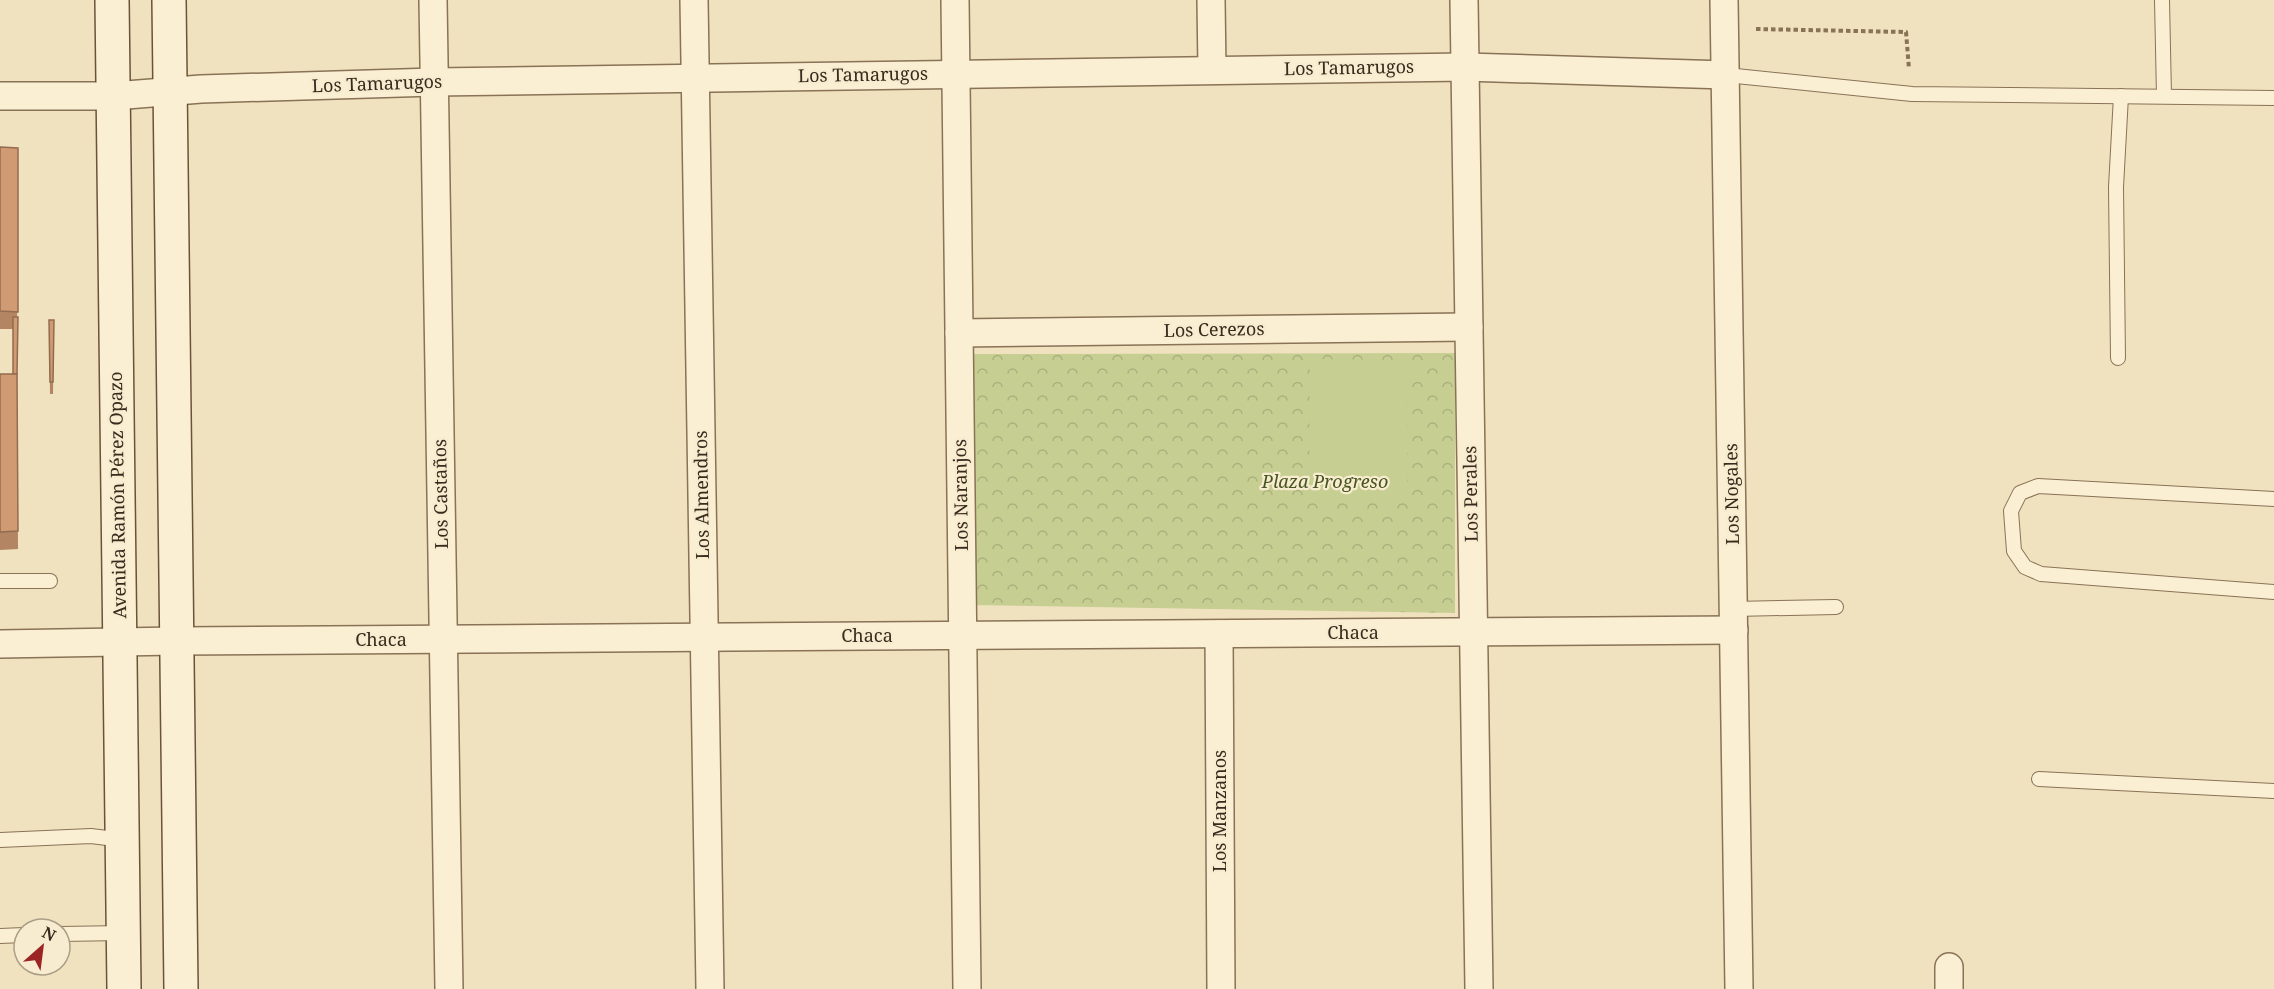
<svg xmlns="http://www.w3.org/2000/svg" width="2274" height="989" font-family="'Noto Serif',serif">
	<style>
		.park { fill: url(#park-crowns) }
		.pitch { fill: #c6ce92 }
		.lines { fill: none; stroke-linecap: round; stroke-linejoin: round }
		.lane-casing { stroke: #897256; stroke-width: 16 }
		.street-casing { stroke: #897256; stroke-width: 30 }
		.secondary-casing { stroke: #6b533a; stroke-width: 36 }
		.path { stroke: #897256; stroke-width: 4; stroke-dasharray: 4.5 3; stroke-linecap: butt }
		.lane { stroke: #faefd2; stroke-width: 14 }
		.street { stroke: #faefd2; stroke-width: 27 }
		.secondary { stroke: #faefd2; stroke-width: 33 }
		.wall { fill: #b38563 }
		.building { fill: #d09b73; stroke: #926c50; stroke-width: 1.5 }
		.labels { text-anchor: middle; stroke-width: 4.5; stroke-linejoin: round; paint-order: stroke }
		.street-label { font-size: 18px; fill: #382a1c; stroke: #f7eccf }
		.park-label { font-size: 18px; font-style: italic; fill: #475521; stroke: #f7eccf }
	</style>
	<defs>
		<pattern id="park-crowns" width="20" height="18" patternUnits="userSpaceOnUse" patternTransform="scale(1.5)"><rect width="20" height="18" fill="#c6ce92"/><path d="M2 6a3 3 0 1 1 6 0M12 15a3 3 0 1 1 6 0" fill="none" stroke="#abb17d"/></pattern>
	</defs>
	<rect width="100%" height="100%" fill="#f0e2bf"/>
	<path class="park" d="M1455,353V613L970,605L969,354Z"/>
	<path class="pitch" d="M1310,359L1408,360L1407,502L1309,501Z"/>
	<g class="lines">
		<g class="lane-casing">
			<g id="lane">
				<path d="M2162,0L2164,96"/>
				<path d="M1726,75L1912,94L2274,98"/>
				<path d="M2118,358L2116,187L2121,96"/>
				<path d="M2274,499L2038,486L2020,493L2011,511L2014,551L2025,567L2041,574L2274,592"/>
				<path d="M0,581H50"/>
				<path d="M1733,609L1836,607"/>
				<path d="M2039,779L2274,791"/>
				<path d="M0,840L91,836L123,840"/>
				<path d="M60,934L124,933"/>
				<path d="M0,936L24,935"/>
			</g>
		</g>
		<g class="street-casing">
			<g id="street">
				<path d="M433,0L449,989"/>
				<path d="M694,0L710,989"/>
				<path d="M955,0L967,989"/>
				<path d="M1211,0L1212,70"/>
				<path d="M1464,0L1479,989"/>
				<path d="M1724,0L1739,989"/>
				<path d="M0,96H114L201,89L434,82L1465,67L1726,75"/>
				<path d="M959,333L1469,327"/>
				<path d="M1219,634L1221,989"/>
				<path d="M0,644L177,641L1734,630"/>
				<path d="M1949,967V989"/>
			</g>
		</g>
		<g class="secondary-casing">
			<g id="secondary">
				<path d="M112,0L124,989"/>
				<path d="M169,0L181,989"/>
			</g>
		</g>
		<path class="path" d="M1756,29L1906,32L1909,69"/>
		<use href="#lane" class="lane"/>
		<use href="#street" class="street"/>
		<use href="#secondary" class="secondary"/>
	</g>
	<g class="wall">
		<path d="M0,147L18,148L17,347L18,549L0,550V374H13V329H0Z"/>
		<path d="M49,320H54L53,394H50Z"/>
	</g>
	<g class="building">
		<path d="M0,147L18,148V312L0,311Z"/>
		<path d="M13,317H18L17,374H13Z"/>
		<path d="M49,320H54L53,382H50Z"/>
		<path d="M0,374H17L18,531L0,532Z"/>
	</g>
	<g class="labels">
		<g class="street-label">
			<text transform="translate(1349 68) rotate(-1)" y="6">Los Tamarugos</text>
			<text transform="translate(863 75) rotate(-1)" y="6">Los Tamarugos</text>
			<text transform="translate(377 84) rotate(-2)" y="6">Los Tamarugos</text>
			<text transform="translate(1214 330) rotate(-1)" y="6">Los Cerezos</text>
			<text transform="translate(441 494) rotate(-91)" y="6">Los Castaños</text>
			<text transform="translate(1471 494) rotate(-91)" y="6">Los Perales</text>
			<text transform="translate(1732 494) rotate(-91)" y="6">Los Nogales</text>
			<text transform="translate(118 495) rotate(-91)" y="6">Avenida Ramón Pérez Opazo</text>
			<text transform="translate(702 495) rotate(-91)" y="6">Los Almendros</text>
			<text transform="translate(961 495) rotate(-91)" y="6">Los Naranjos</text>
			<text x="1353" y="639">Chaca</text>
			<text x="867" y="642">Chaca</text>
			<text x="381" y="646">Chaca</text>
			<text transform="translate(1220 811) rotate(-90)" y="6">Los Manzanos</text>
		</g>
		<g class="park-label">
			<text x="1325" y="488">Plaza Progreso</text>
		</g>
	</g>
	<g transform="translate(42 947) rotate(28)"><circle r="28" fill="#f7eccf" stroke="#ab9e87" stroke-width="1.5"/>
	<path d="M0-4.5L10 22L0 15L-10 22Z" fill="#9b2524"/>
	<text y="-9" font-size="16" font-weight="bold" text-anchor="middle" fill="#382a1c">N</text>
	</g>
</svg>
